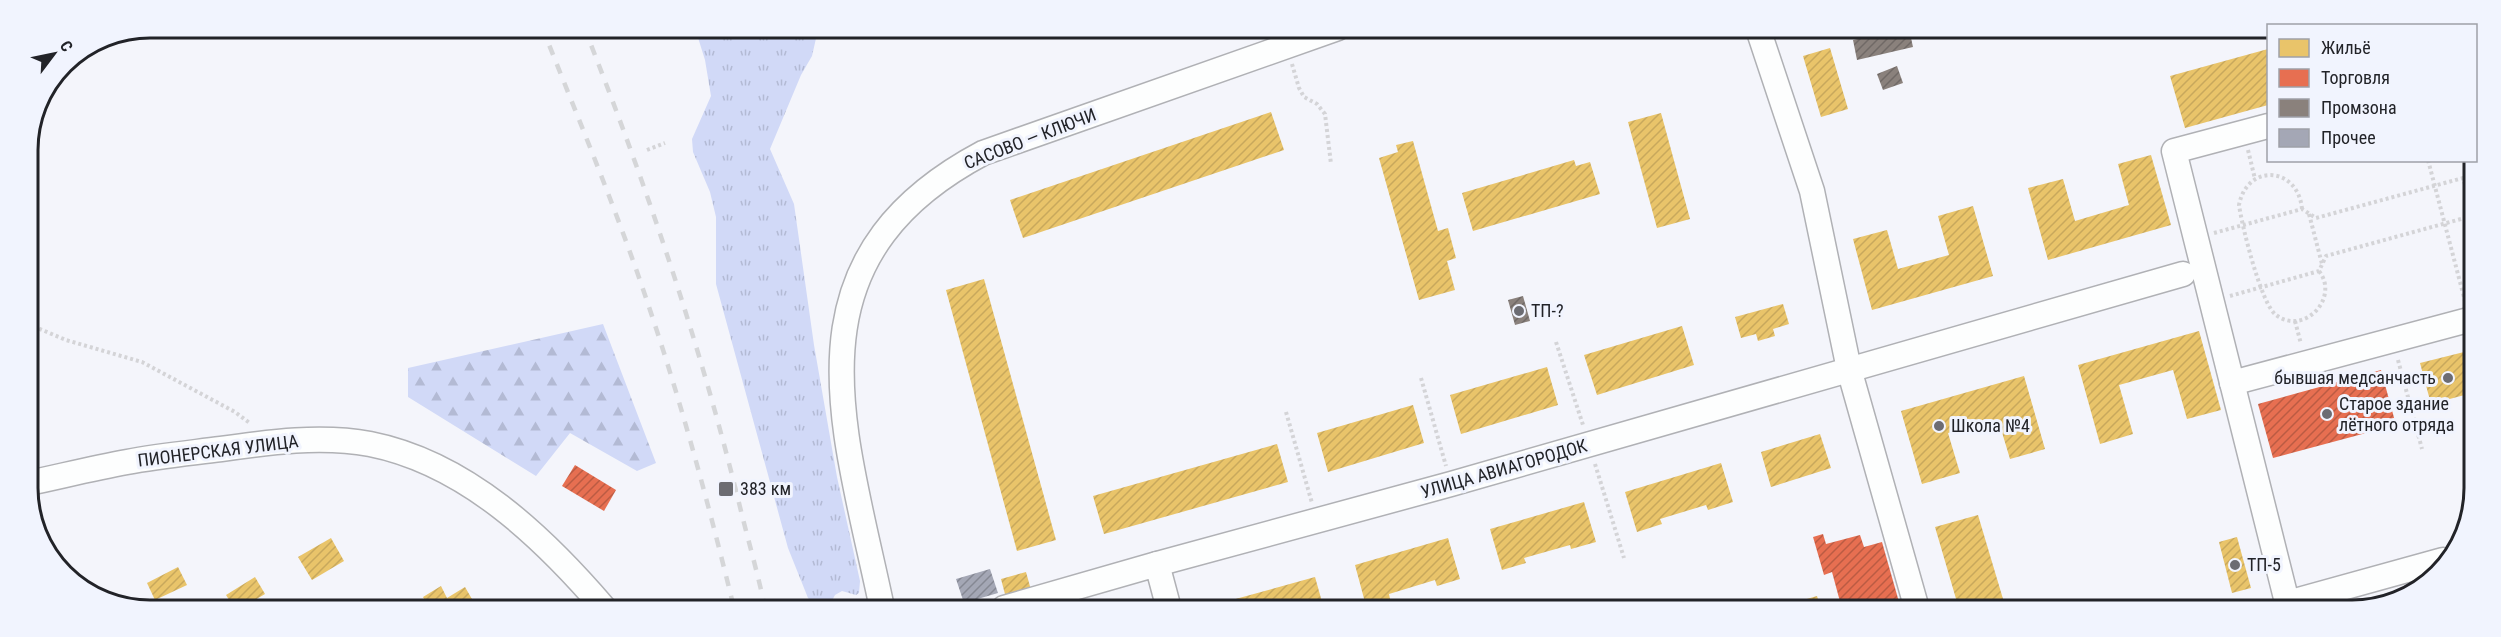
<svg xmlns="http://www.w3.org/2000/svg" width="2501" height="637" font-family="'Roboto Condensed',sans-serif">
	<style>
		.grass { fill: url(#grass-tufts) }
		.forest { fill: url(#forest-firs) }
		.homes { fill: url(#homes-hatch) }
		.shops { fill: url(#shops-hatch) }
		.industry { fill: url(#industry-hatch) }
		.building { fill: url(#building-hatch) }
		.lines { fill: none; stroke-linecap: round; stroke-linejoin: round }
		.minor-casing { stroke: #b0b1b5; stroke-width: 27 }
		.path { stroke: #d4d4d7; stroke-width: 4; stroke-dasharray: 3 3; stroke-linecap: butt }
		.minor { stroke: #fdfefe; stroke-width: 24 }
		.rail { stroke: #d5d6d8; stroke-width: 4.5; stroke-dasharray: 10 10; stroke-linecap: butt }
		.poi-dot { fill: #6c6c72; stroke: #f1f4fe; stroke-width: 2 }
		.labels { text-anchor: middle; stroke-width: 6; stroke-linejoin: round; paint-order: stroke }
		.street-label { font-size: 18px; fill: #222328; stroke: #f1f4fe }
		.poi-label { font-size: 18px; fill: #222328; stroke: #f1f4fe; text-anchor: start }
		.rim { fill: none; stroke: #222328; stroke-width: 3 }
	</style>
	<defs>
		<pattern id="grass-tufts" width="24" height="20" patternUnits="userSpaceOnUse" patternTransform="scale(1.5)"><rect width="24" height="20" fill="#d1d9f7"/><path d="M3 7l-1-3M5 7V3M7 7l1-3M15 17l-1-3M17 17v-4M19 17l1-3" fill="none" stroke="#b3bad4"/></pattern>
		<pattern id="forest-firs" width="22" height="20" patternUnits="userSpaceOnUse" patternTransform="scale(1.5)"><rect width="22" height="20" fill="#d1d9f7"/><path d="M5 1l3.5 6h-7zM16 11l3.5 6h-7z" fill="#b3bad4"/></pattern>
		<pattern id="homes-hatch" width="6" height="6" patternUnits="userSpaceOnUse" patternTransform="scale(1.5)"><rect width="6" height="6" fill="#e9c46a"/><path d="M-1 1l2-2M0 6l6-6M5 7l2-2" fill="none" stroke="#c8a85c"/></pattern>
		<pattern id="shops-hatch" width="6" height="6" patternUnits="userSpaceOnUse" patternTransform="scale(1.5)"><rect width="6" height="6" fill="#e76f51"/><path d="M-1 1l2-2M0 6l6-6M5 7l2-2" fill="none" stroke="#bb5b43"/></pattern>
		<pattern id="industry-hatch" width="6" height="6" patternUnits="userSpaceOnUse" patternTransform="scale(1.5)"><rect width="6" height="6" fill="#8a817c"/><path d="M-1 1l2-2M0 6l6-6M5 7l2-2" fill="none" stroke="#706966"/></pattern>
		<pattern id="building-hatch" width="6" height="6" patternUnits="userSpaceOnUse" patternTransform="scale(1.5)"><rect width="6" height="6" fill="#a4a7b5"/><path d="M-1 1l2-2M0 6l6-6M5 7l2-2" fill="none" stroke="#858893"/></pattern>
	</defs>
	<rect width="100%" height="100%" fill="#f4f5fb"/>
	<path class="grass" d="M695,28H814L817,34L812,56L801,75L770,149L794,204L814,345L837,477L860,581L859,593L856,595L842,591L835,595L828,608H818L808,598L788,548L716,284V217L710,192L693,152L692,139L711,96L705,60Z"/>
	<path class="forest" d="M603,324L656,463L637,471L570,433L536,476L408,397V368Z"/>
	<g class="homes">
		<path d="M1669,29H1684L1685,32L1671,36Z"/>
		<path d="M1830,48L1848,109L1821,117L1803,56Z"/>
		<path d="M2268,49V105L2185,128L2170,76Z"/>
		<path d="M1271,112L1284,150L1023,238L1010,200Z"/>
		<path d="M1661,113L1690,219L1657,228L1628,122Z"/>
		<path d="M1413,141L1438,231L1448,228L1456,258L1447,261L1455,290L1419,300L1379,158L1398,152L1396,145Z"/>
		<path d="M2151,155L2171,225L2048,260L2028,188L2063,179L2075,221L2129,205L2118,164Z"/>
		<path d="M1574,160L1576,166L1590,162L1600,194L1473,231L1462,193Z"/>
		<path d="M1973,206L1993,276L1872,310L1853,239L1887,230L1898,269L1949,255L1938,216Z"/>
		<path d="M984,279L1056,540L1017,551L946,290Z"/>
		<path d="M1783,304L1789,324L1773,329L1775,336L1758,341L1756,334L1741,338L1735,317Z"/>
		<path d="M1682,326L1694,365L1597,395L1584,355Z"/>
		<path d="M2199,331L2221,410L2187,419L2173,370L2119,385L2133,434L2100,444L2078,365Z"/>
		<path d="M2472,350V393L2431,404L2420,363Z"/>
		<path d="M1547,367L1558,405L1461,434L1450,395Z"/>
		<path d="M2024,376L2045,449L2010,459L1998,419L1948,433L1960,473L1922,484L1901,411Z"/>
		<path d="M1413,405L1424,443L1328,472L1317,433Z"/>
		<path d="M1820,434L1831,468L1771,487L1761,452Z"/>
		<path d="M1277,444L1288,482L1104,534L1093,496Z"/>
		<path d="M1721,463L1733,502L1708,510L1706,505L1660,519L1662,524L1637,532L1625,492Z"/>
		<path d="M1584,502L1596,542L1571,549L1570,545L1524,558L1526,563L1502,570L1490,529Z"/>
		<path d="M1978,515L2006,609H1959L1935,527Z"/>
		<path d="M2237,537L2251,588L2232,593L2219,542Z"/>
		<path d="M331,538L344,561L312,580L298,557Z"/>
		<path d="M1448,538L1460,579L1437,586L1435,580L1389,594L1390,599L1366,606L1355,565Z"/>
		<path d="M178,567L187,585L155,600L147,583Z"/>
		<path d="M1026,572L1031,590L1006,598L1001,579Z"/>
		<path d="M255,577L265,594L241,608H234L226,595Z"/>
		<path d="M1315,577L1324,609H1223L1221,603Z"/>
		<path d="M441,586L447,598L465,587L476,606L472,608H429L423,597Z"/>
		<path d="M2395,593L2359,610H2337V609Z"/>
		<path d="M1817,596L1821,609H1784L1783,606Z"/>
	</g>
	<g class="shops">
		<path d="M2381,370L2396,425L2273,458L2258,404Z"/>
		<path d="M575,465L616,490L604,511L562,486Z"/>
		<path d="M1823,534L1826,544L1860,535L1864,547L1882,542L1901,609H1842L1832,572L1824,575L1813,537Z"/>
	</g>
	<g class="industry">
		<path d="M1902,29H1909L1913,47L1857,60L1853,40Z"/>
		<path d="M1897,66L1903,83L1883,90L1877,74Z"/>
		<path d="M1523,296L1530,321L1515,325L1508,300Z"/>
	</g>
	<g class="building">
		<path d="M990,569L998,593L964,603L956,579Z"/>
		<path d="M950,601L952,608H938L937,605Z"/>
	</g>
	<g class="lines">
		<g class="minor-casing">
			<g id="minor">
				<path d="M1758,29L1812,191L1849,369L1917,609"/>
				<path d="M2268,126L2174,151L2289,610"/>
				<path d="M2232,383L2472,319"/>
				<path d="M29,483C62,476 94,468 127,462C158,456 190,453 221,449C270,442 321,435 370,444C466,463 543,537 604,608"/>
				<path d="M1157,564L1451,484L2183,274"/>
				<path d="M2288,603L2443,560"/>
				<path d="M882,608C844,426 780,261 983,153L1338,28"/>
				<path d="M1004,608L1157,564L1169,609"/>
			</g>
		</g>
		<g class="path">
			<path d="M1292,64L1299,88L1304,97L1317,104L1325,114L1331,164"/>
			<path d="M647,150L665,143"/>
			<path d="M2248,150L2255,179"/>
			<path d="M2428,160L2465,301"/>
			<path d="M2302,209C2298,166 2247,163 2239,205C2242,226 2261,304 2276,315C2304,336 2340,298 2319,271"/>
			<path d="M2309,214L2322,264"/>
			<path d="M2214,233L2302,209L2316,218L2463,178L2472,208"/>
			<path d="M2230,296L2319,271L2326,256L2472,216"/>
			<path d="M2295,321L2301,344"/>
			<path d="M28,324L66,340L142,362L235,412L251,424"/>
			<path d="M1556,342L1583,425"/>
			<path d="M2398,360L2422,449"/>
			<path d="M1421,378L1446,466"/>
			<path d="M1286,412L1312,503"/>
			<path d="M1595,464L1624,558"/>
			<path d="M1477,600L1480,609"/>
		</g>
		<use href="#minor" class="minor"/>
		<g class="rail">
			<path d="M542,27C580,123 620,218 652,316C684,412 710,510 734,608"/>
			<path d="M584,27C646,184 700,343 740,507C748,540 758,574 765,608"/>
		</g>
	</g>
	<g class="poi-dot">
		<circle cx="1519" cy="311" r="6"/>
		<circle cx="2448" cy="378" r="6"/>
		<circle cx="2327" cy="414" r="6"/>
		<circle cx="1939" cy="426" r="6"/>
		<rect x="718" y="481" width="16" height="16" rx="3"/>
		<circle cx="2235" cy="565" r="6"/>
	</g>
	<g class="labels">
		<g class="street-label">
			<text transform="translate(1030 139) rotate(-21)" y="6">САСОВО — КЛЮЧИ</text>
			<text transform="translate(218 451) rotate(-7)" y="6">ПИОНЕРСКАЯ УЛИЦА</text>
			<text transform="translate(1504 469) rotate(-16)" y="6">УЛИЦА АВИАГОРОДОК</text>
		</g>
		<g class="poi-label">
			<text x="1531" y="317">ТП-?</text>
			<text x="2436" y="384" text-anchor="end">бывшая медсанчасть</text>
			<text x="2339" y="410">Старое здание<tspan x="2339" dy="21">лётного отряда</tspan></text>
			<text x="1951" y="432">Школа №4</text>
			<text x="740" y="495">383 км</text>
			<text x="2247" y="571">ТП-5</text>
		</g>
	</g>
	<path d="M0 0H2501V637H0ZM150 38H2352A112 112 0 0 1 2464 150V488A112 112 0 0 1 2352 600H150A112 112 0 0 1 38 488V150A112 112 0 0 1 150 38Z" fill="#f1f4fe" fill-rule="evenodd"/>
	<path class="rim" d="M150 38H2352A112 112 0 0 1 2464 150V488A112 112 0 0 1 2352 600H150A112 112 0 0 1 38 488V150A112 112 0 0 1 150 38Z"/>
	<rect x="2267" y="24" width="210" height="138" fill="#f1f4fe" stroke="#9ea0a8" stroke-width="1.5"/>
	<rect x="2279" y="39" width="30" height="18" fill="#e9c46a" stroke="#9ea0a8" stroke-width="1.5"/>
	<text x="2321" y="54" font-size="18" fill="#222328">Жильё</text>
	<rect x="2279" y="69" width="30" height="18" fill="#e76f51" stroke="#9ea0a8" stroke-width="1.5"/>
	<text x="2321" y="84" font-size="18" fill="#222328">Торговля</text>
	<rect x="2279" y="99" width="30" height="18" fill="#8a817c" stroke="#9ea0a8" stroke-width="1.5"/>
	<text x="2321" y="114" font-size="18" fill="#222328">Промзона</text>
	<rect x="2279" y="129" width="30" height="18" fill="#a4a7b5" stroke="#9ea0a8" stroke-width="1.5"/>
	<text x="2321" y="144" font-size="18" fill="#222328">Прочее</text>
	<g transform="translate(54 54) rotate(58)" stroke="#f1f4fe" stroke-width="4.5" paint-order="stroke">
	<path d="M0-4.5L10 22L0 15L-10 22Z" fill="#222328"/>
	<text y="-9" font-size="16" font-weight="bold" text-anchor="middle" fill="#222328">С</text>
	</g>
</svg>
